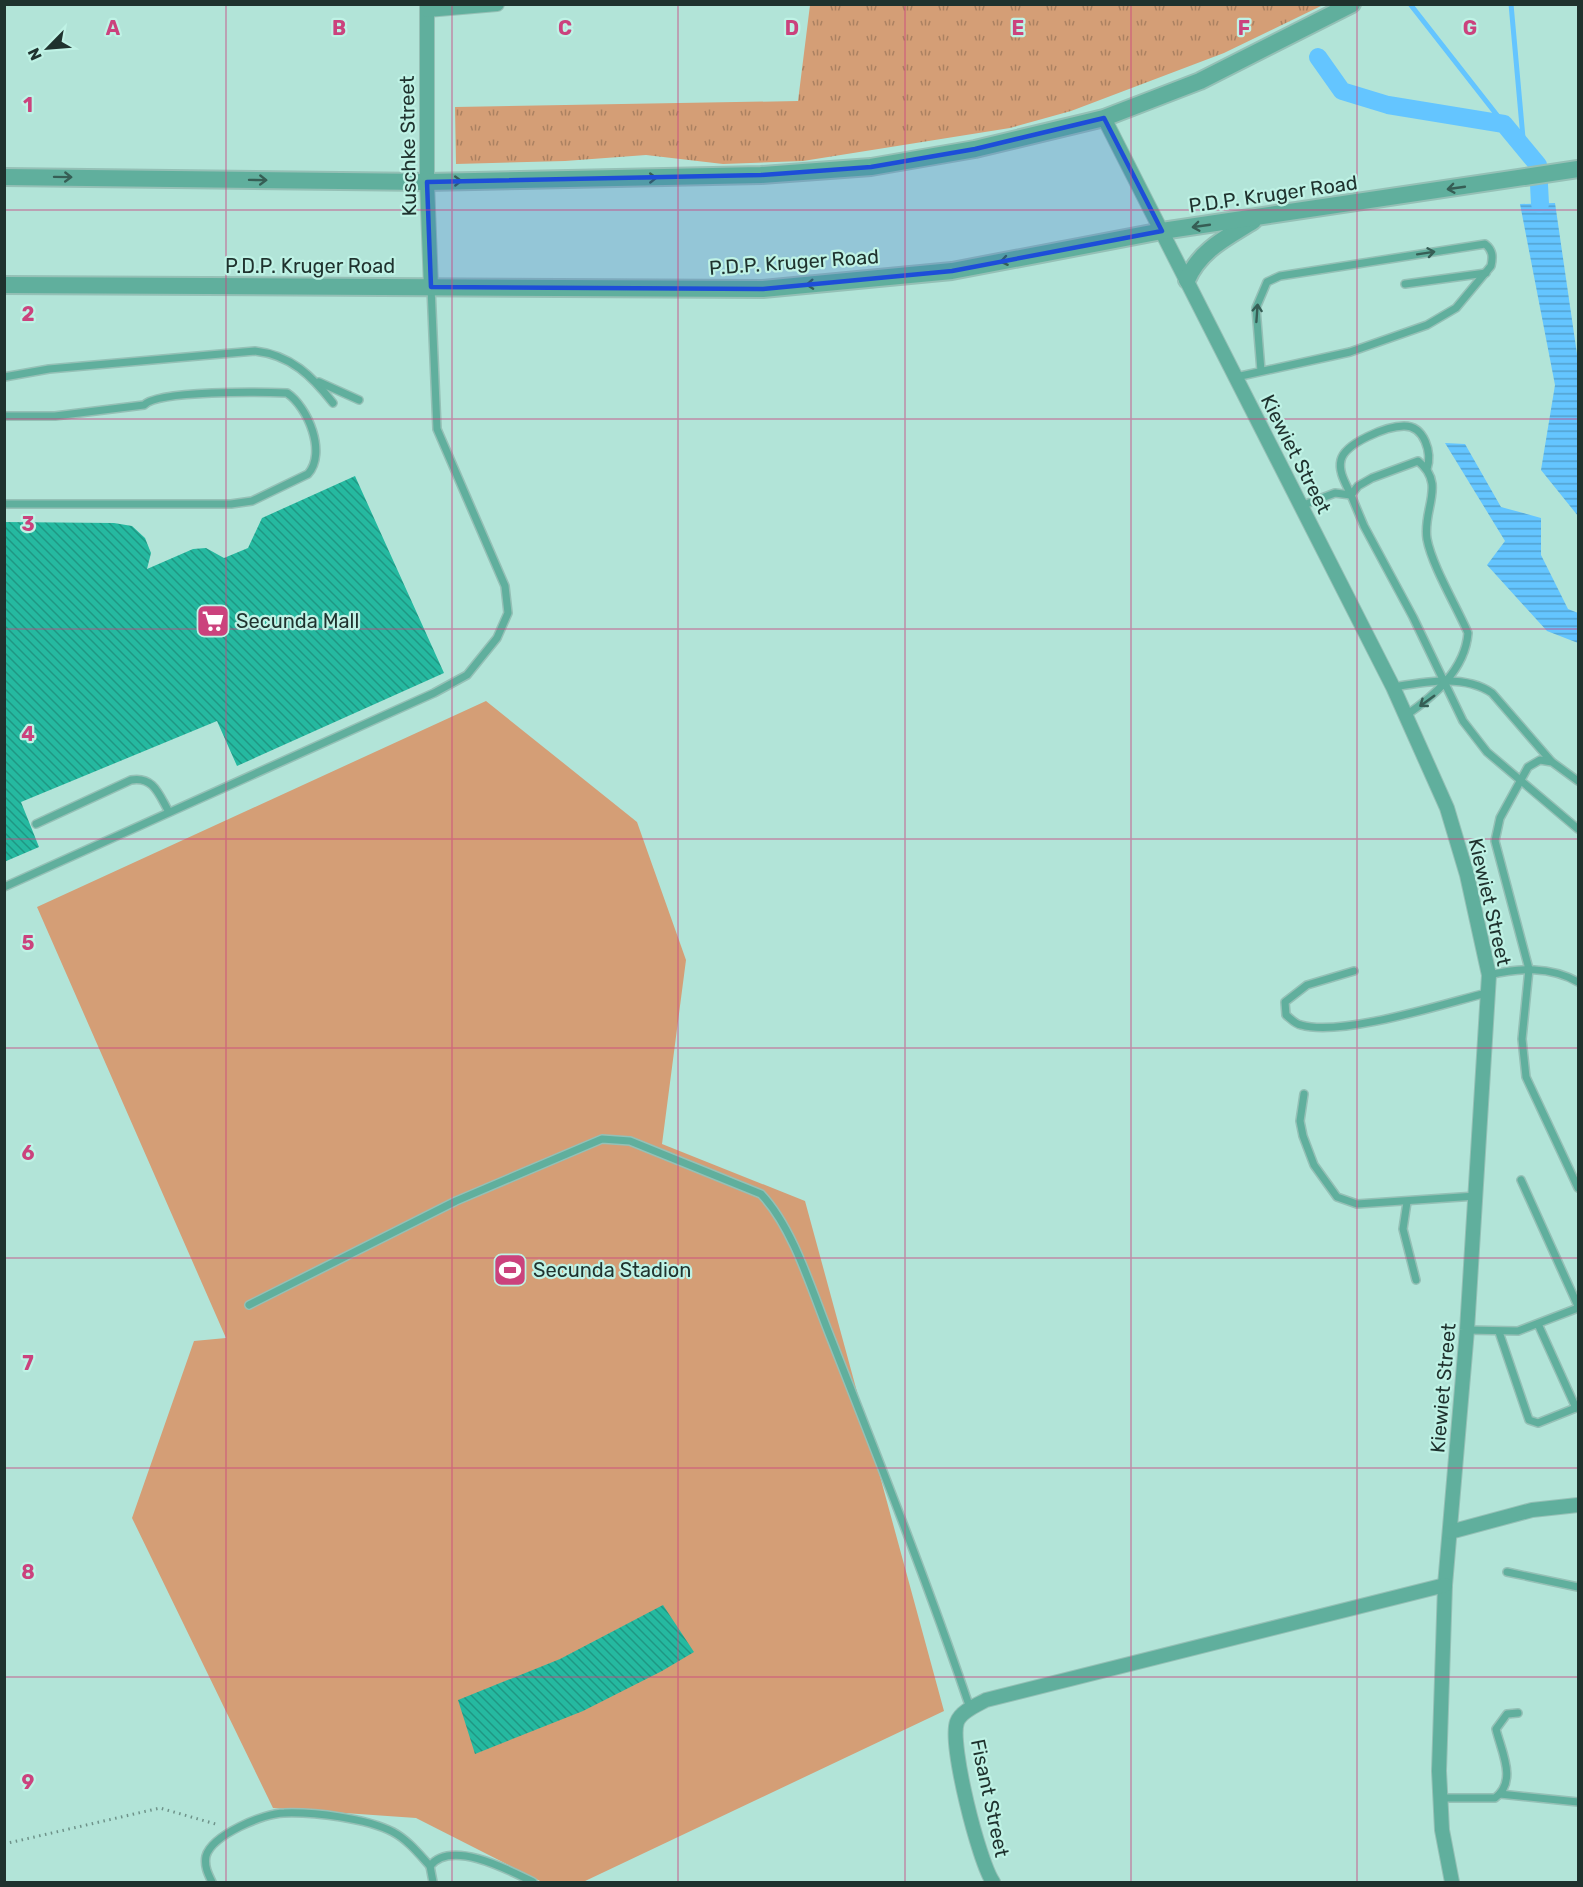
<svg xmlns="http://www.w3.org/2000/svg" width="1583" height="1887" font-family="Rubik,sans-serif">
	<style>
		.park { fill: url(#park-tufts) }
		.pitch { fill: #d49e76 }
		.water { fill: url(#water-rules) }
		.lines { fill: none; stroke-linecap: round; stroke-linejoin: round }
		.stream { stroke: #64c5ff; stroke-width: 5 }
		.canal { stroke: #64c5ff; stroke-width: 18 }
		.building { fill: url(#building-back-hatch) }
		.service-casing { stroke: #95c0b6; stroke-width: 10 }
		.minor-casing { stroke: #95c0b6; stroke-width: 16 }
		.tertiary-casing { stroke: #95c0b6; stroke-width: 20 }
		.path { stroke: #6e9289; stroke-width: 3; stroke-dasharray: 1.5 4.5; stroke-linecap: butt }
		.service { stroke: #60af9d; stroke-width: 7 }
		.minor { stroke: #60af9d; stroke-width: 14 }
		.tertiary { stroke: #60af9d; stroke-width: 16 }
		.oneway { stroke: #365e55 }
		.marked { fill: #1d4ed8; fill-opacity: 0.2; stroke: #1d4ed8; stroke-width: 4.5; stroke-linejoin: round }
		.grid { fill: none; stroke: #cb427d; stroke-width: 1.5; stroke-opacity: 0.55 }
		.labels { text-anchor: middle; stroke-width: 4.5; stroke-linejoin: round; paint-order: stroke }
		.street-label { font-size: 20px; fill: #1f322e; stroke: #bff2e5 }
		.poi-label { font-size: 20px; fill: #1f322e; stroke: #bff2e5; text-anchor: start }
		.grid-label { font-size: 20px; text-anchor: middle; font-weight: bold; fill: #cb427d; stroke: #bff2e5; stroke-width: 4.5; stroke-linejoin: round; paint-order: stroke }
	</style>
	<defs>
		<pattern id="park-tufts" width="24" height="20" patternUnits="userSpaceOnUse" patternTransform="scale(1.5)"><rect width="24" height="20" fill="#d49e76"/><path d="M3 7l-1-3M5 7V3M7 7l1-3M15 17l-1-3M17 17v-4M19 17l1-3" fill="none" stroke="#ab8161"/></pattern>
		<pattern id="water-rules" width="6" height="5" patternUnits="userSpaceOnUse" patternTransform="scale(1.5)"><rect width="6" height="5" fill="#64c5ff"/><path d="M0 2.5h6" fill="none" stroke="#52a1cf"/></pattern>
		<pattern id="building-back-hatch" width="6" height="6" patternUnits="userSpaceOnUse" patternTransform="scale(1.5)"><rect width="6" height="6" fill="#25b9a0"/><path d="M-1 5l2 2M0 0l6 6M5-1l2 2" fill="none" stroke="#1f9783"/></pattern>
	</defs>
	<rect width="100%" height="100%" fill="#b2e4d8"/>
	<path class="park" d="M810,5V4L1323,5L1224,53L1071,111L1010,128L803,161L723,164L646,155L565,161L456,164L455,107L798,101Z"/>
	<path class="pitch" d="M486,701L637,822L686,960L662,1144L805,1201L944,1711L583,1882H542L416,1818L273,1808L132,1518L194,1341L226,1338L37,907Z"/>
	<g class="water">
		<path d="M1555,203L1578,361V516L1541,470L1555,385L1520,204Z"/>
		<path d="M1445,443L1465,444L1501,507L1541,518V555L1568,609L1578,613V643L1547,631L1487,565L1505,541Z"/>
	</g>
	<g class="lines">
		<g class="stream">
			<path d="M1410,4L1504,124"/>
			<path d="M1511,4L1524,149"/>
		</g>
		<path class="canal" d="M1318,57L1342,91L1388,105L1504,124L1538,165L1540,204"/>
	</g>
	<g class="building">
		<path d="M355,476L444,673L237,766L217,721L21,802L39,847L4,862V522L114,523L132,526L145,538L151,553L147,569L193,549L206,548L224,558L248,548L262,518Z"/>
		<path d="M663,1605L694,1652L662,1671L583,1711L475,1754L458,1700L560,1659Z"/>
	</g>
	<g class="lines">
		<g class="service-casing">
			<g id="service">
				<path d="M1405,284L1486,273"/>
				<path d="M4,377L49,369L255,351C291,355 312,376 333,403"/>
				<path d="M1236,377L1350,352L1427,325L1456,308L1491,266C1493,257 1493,250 1485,244L1280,276L1267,282L1256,308L1261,371"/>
				<path d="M319,382L359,400"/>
				<path d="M4,416H55L144,405C158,390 263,392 287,393C308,407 327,453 308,474L252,501L231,504H4"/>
				<path d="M1351,495C1346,484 1338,472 1341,460C1345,443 1387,426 1404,426C1425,426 1432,453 1427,469"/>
				<path d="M1301,506L1335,493L1351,495"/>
				<path d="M1393,687C1424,682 1465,674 1492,693L1551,761"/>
				<path d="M1405,716C1434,696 1465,670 1468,633C1457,607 1432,566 1427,539C1422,509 1447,484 1418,461L1372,478L1358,486L1351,495L1364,526L1413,617L1463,721L1487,752L1578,829"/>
				<path d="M1578,781L1552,762L1540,760L1528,767L1500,818L1495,841L1529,969L1522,1039L1526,1077L1578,1188"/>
				<path d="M36,824L131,780C154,776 159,795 169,812"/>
				<path d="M4,887L434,693L467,675L497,638L508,613L505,586L437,429L431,287"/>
				<path d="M1354,971L1307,985L1285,1002L1286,1015C1291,1019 1295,1024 1301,1025C1341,1037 1443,1004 1486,993"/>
				<path d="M1489,975C1519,968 1550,966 1578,982"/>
				<path d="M1304,1094L1300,1121L1303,1136L1314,1165L1337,1197L1357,1204L1476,1196"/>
				<path d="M1521,1180L1578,1306"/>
				<path d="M1407,1202L1403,1229L1416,1280"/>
				<path d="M249,1305L456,1201L602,1139L630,1141L761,1194C795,1230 813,1295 832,1341C880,1463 928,1584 970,1708"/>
				<path d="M1538,1324L1576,1408"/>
				<path d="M1467,1330L1518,1331L1578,1308"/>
				<path d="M1499,1332L1529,1420L1538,1423L1578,1407"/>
				<path d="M1507,1572L1578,1587"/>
				<path d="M1500,1794L1578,1802"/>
				<path d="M1441,1798H1495C1518,1781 1501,1751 1496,1729L1507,1714L1518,1713"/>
				<path d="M212,1882C208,1874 204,1866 206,1856C212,1835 264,1813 284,1813C314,1812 366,1818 393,1832C408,1840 419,1854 430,1866"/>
				<path d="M433,1882L430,1866C451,1839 509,1870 533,1882"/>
			</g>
		</g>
		<g class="minor-casing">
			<g id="minor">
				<path d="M427,4V182L431,287"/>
				<path d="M427,10L497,4"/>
				<path d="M1104,118L1393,687L1447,808L1467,875L1489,975L1467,1330L1445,1585L1439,1771L1442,1830L1452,1882"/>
				<path d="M1450,1532L1532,1510L1578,1505"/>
				<path d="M993,1882C979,1862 949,1744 957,1722C961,1711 977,1705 986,1700L1445,1585"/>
			</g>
		</g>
		<g class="tertiary-casing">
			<g id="tertiary">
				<path d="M4,177L427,182L761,175L871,167L975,149L1104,118L1200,81L1352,4"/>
				<path d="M1187,280C1200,250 1226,238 1253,221"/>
				<path d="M4,285L763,289L952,271L1162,231L1578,169"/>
			</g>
		</g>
		<path class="path" d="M4,1844L160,1808L219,1825"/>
		<use href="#service" class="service"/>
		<use href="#minor" class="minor"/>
		<use href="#tertiary" class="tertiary"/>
	</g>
	<defs><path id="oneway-shaft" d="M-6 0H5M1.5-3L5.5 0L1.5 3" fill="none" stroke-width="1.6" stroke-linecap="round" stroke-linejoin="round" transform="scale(1.5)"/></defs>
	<g class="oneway">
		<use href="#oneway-shaft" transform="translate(63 177) rotate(1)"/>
		<use href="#oneway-shaft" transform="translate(648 178) rotate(-1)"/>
		<use href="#oneway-shaft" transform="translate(258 180) rotate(1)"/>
		<use href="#oneway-shaft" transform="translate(453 181) rotate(-1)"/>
		<use href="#oneway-shaft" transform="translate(1456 188) rotate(172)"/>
		<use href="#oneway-shaft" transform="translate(1201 226) rotate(172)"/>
		<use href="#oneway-shaft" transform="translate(1426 253) rotate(-9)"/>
		<use href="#oneway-shaft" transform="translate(1009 260) rotate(169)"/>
		<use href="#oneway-shaft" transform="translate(815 284) rotate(175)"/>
		<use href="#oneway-shaft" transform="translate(1257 313) rotate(-86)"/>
		<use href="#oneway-shaft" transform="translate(1427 701) rotate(144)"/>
	</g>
	<path class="marked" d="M1104,118L1162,231L952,271L763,289L431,287L427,182L761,175L871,167L975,149Z"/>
	<path class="grid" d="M226,4V1882M452,4V1882M678,4V1882M905,4V1882M1131,4V1882M1357,4V1882M4,210H1578M4,419H1578M4,629H1578M4,839H1578M4,1048H1578M4,1258H1578M4,1468H1578M4,1677H1578"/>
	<defs>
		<g id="supermarket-square" transform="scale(1.725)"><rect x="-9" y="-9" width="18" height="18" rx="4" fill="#cb427d" stroke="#bff2e5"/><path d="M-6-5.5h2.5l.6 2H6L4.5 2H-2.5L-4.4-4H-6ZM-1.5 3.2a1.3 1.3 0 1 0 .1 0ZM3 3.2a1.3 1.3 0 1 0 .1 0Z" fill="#fff"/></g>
		<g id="stadium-square" transform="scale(1.725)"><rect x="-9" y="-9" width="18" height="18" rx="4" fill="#cb427d" stroke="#bff2e5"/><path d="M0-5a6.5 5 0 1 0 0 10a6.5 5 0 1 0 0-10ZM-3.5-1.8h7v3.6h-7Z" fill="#fff"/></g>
	</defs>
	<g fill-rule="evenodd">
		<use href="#supermarket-square" x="213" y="621"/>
		<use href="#stadium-square" x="510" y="1270"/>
	</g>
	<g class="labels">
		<g class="street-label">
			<text transform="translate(408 146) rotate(-91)" y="7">Kuschke Street</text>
			<text transform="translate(1273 194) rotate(-8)" y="7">P.D.P. Kruger Road</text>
			<text transform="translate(794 262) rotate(-4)" y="7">P.D.P. Kruger Road</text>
			<text x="310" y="273">P.D.P. Kruger Road</text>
			<text transform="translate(1296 454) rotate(63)" y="7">Kiewiet Street</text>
			<text transform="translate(1490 902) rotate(77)" y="7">Kiewiet Street</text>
			<text transform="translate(1443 1388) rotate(-85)" y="7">Kiewiet Street</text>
			<text transform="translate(990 1798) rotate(78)" y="7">Fisant Street</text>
		</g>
		<g class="poi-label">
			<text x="236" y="628">Secunda Mall</text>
			<text x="533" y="1277">Secunda Stadion</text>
		</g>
	</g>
	<g class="grid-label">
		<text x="113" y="35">A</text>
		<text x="339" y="35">B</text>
		<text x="565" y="35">C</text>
		<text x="792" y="35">D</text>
		<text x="1018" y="35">E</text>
		<text x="1244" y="35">F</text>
		<text x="1470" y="35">G</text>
		<text x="28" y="112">1</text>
		<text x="28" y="321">2</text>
		<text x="28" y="531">3</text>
		<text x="28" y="741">4</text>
		<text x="28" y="950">5</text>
		<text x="28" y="1160">6</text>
		<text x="28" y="1370">7</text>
		<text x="28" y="1579">8</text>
		<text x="28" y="1789">9</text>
	</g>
	<rect width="1583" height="1887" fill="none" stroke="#1f322e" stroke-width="12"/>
	<g transform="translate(48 48) rotate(245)" stroke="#bff2e5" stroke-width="4.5" paint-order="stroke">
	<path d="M0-4.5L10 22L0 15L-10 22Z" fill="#1f322e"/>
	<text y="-9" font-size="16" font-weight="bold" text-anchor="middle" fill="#1f322e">N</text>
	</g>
</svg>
